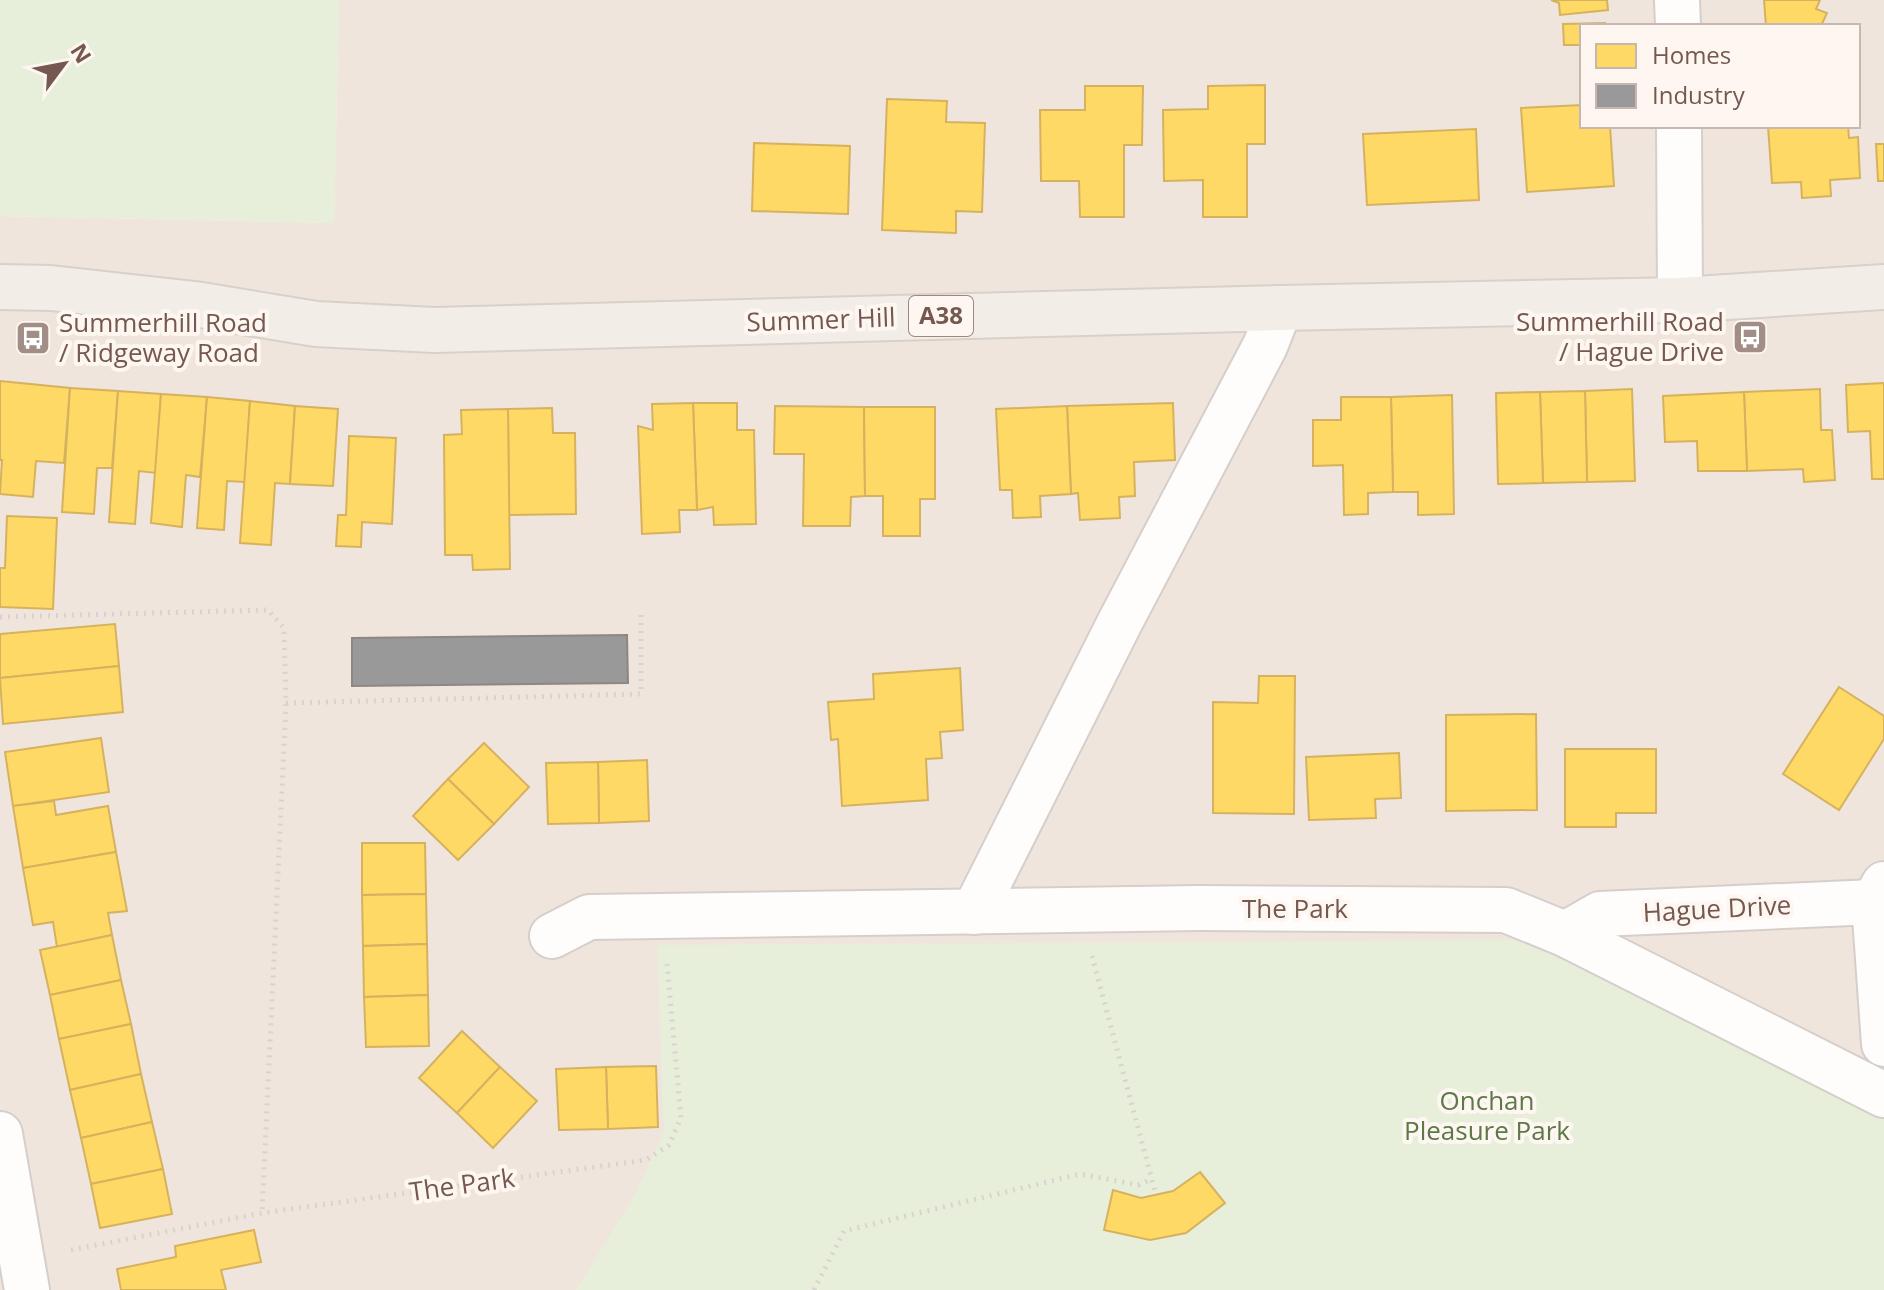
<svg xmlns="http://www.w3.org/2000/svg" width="1884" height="1290" font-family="'Open Sans',sans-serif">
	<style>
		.residential { fill: #f0e5dc; fill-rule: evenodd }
		.green { fill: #e7eeda }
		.homes { fill: #ffd966; stroke: #d6b25f; stroke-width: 2 }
		.industry { fill: #999; stroke: #8e8683; stroke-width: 2 }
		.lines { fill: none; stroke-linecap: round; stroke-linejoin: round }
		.minor-casing { stroke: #d6ceca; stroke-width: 48 }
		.major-casing { stroke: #d8d0cb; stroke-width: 48 }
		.path { stroke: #dad2d0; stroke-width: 5; stroke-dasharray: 2 6; stroke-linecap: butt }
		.minor { stroke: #fefdfc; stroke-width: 44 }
		.major { stroke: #f2ede7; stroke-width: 44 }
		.labels { text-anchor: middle; stroke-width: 8; stroke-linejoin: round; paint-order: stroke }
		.shield { fill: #fef7f1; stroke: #9e8880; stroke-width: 2 }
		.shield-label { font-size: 24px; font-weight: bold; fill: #75584f }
		.street-label { font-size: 26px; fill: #75584f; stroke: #fef7f1 }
		.poi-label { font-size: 26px; fill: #75584f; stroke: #fef7f1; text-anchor: end }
		.park-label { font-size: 26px; fill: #5d7947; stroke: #fef7f1 }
	</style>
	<rect width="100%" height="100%" fill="#f7f3ee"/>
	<path class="residential" d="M339,0H1884V1290H0V216L334,223ZM1582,26H1858V126H1582Z"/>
	<g class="green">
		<path d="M0,0H339L334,223L0,216Z"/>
		<path d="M1547,940L1884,1110V1290H576L633,1198L664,1132L657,945Z"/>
	</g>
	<g class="homes">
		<path d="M1551,0H1607L1608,10L1560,15L1559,3Z"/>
		<path d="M1764,0H1820L1816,9L1827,13L1821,26H1766Z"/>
		<path d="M1605,23V26H1582V45H1564L1563,24Z"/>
		<path d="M1265,85V144H1247V217H1203V180L1164,181L1163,110L1208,109V86Z"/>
		<path d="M1085,86H1143L1142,145H1124V217H1080L1079,181H1041L1040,110H1085Z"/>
		<path d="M887,99L947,101L946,122L985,123L982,212L956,211V233L882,230Z"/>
		<path d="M1582,105V126H1610L1614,186L1527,192L1521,108Z"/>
		<path d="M1768,126H1848L1849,138L1858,137L1860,178L1830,180L1831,196L1802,198L1801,182L1772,183Z"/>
		<path d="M1476,129L1479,200L1367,205L1363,134Z"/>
		<path d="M754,143L850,146L848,214L752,211Z"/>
		<path d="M1876,144H1884V181H1878Z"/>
		<path d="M0,381L70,388L64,463L36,461L33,497L0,494L2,460H0Z"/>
		<path d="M1884,383V479H1872L1870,431L1848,432L1846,385Z"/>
		<path d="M70,388L118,391L112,468H97L94,514L62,512Z"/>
		<path d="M1632,389L1635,481L1587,482L1585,391Z"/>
		<path d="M1820,389L1821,430H1832L1835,480L1804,482L1803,469L1747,471L1744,392Z"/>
		<path d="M118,391L161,394L156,473L139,471L135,524L109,522Z"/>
		<path d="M1585,391L1587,482L1543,483L1540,392Z"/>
		<path d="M1540,392L1543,483L1498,484L1496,393Z"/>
		<path d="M1744,392L1747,471H1698L1697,441L1665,442L1663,396Z"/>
		<path d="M161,394L207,397L200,477L186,475L182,527L151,523Z"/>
		<path d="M1452,395L1454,514L1418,515V492H1393L1391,397Z"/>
		<path d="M207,397L250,401L245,482L227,481L224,530L197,528Z"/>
		<path d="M1341,397H1391L1393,492L1368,493V514L1344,515L1343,465L1313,466V420H1341Z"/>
		<path d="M250,401L295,406L290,484L275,483L271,545L240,543Z"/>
		<path d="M693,403H737V430H754L756,524L714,525L713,507L697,510Z"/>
		<path d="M693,403L697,510H679L680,532L642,534L638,426L653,430L652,404Z"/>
		<path d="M1173,403L1175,460L1134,462L1135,496L1119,497L1120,518L1080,520L1078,493L1071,494L1067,406Z"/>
		<path d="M295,406L338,409L333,486L290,484Z"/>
		<path d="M775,406L864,407L865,496L851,497L850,526H803L804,454H774Z"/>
		<path d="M1067,406L1071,494L1040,496L1041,517L1013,518L1012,490H1000L996,409Z"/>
		<path d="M864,407H935V499H920V536H883V496H865Z"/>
		<path d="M552,408L553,433H575L576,514L509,515L508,409Z"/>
		<path d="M508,409L510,569L473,570L472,555H445L444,435L462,434L461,410Z"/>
		<path d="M349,436L396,438L392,524L362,522L361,547L336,546L338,515H346Z"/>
		<path d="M7,516L57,518L53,609L0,607V568H5Z"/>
		<path d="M115,624L119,666L0,678V634Z"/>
		<path d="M119,666L123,712L3,724L0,678Z"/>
		<path d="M960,668L963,730L940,732L942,758L926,759L928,800L842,806L838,739L831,740L828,702L874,699L873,674Z"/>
		<path d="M1259,676H1295L1294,814L1213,813V702L1258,703Z"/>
		<path d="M1839,687L1884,716V739L1839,810L1783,774Z"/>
		<path d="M1536,714L1537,810L1446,811V715Z"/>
		<path d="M101,738L109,792L13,806L5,752Z"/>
		<path d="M484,743L529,787L494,824L448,779Z"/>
		<path d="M1565,749H1656V813H1616V827H1565Z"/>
		<path d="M1399,753L1401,798L1375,799L1376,818L1309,820L1306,757Z"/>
		<path d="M647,760L649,821L599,823L598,762Z"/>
		<path d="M598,762L599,823L548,824L546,763Z"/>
		<path d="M448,779L494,824L458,860L413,816Z"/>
		<path d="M54,801L56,815L108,806L116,852L23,868L13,806Z"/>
		<path d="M362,843H425L426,894L362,895Z"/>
		<path d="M116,852L127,911L108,913L112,935L57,947L53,922L33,925L23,868Z"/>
		<path d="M426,894L427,944L363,946L362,895Z"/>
		<path d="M112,935L121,980L50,995L40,950Z"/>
		<path d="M427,944L428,995L364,997L363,946Z"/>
		<path d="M121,980L131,1024L59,1039L50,995Z"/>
		<path d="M428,995L429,1046L366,1047L364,997Z"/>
		<path d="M131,1024L141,1074L70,1090L59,1039Z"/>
		<path d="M462,1031L500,1067L457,1113L419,1078Z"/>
		<path d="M656,1066L658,1127L608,1129L606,1067Z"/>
		<path d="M500,1067L537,1101L493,1148L457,1113Z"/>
		<path d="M606,1067L608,1129L559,1130L556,1069Z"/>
		<path d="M141,1074L152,1122L81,1138L70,1090Z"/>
		<path d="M152,1122L163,1169L91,1184L81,1138Z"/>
		<path d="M163,1169L172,1214L100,1228L91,1184Z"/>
		<path d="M1200,1172L1225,1203L1186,1233L1150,1240L1104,1230L1113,1190L1141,1198L1173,1191Z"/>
		<path d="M254,1230L261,1262L221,1270L226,1290H121L117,1269L176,1257L175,1246Z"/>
	</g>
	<path class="industry" d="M627,635L628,683L352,686V638Z"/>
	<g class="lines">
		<g class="minor-casing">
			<g id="minor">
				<path d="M1677,0L1678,26"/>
				<path d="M1679,126L1680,300"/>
				<path d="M1884,884L1874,902L1884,1044"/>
				<path d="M974,912L1120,622L1265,346L1280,308"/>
				<path d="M1565,934L1600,914L1874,902"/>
				<path d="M552,936L589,917L1200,908L1506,910L1565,934L1884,1095"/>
				<path d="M0,1134L27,1290"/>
			</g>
		</g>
		<g class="major-casing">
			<path id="major" d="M0,287L51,288L195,304L316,324L434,330L1280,308L1680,300L1884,287"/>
		</g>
		<g class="path">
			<path d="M0,617L268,610L284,628L286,703L262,1213"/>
			<path d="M286,703L641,694V614"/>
			<path d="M1092,956L1156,1195"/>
			<path d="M71,1250L262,1213L646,1160L669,1145L681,1118L667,964"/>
			<path d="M814,1290L844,1231L1080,1174L1138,1185L1152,1179"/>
		</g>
		<use href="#minor" class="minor"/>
		<use href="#major" class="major"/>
	</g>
	<defs>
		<g id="bus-square" transform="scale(1.8)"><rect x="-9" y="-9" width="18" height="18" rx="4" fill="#a28e87" stroke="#fef7f1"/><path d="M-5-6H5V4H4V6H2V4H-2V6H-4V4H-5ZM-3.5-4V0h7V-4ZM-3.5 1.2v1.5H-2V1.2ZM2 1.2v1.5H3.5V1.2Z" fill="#fff"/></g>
	</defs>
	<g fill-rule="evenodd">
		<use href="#bus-square" x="1750" y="337"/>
		<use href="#bus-square" x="33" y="338"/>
	</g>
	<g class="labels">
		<rect class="shield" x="909" y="296" width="64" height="40" rx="6"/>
		<g class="shield-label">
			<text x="941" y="324">A38</text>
		</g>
		<g class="street-label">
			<text transform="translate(821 320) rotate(-2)" y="9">Summer Hill</text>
			<text x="1295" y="918">The Park</text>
			<text transform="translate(1717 909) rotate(-3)" y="9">Hague Drive</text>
			<text transform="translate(462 1185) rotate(-8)" y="9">The Park</text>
		</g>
		<g class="poi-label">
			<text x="1724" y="331">Summerhill Road<tspan x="1724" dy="30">/ Hague Drive</tspan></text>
			<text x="59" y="332" text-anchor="start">Summerhill Road<tspan x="59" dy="30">/ Ridgeway Road</tspan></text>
		</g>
		<g class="park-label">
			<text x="1487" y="1110">Onchan<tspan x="1487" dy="30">Pleasure Park</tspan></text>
		</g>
	</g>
	<rect x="1580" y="24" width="280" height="104" fill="#fef7f1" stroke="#c7b7b0" stroke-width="2"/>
	<rect x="1596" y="44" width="40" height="24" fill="#ffd966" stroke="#c7b7b0" stroke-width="2"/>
	<text x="1652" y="64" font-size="24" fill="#75584f">Homes</text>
	<rect x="1596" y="84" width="40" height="24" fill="#999999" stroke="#c7b7b0" stroke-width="2"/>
	<text x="1652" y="104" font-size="24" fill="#75584f">Industry</text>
	<g transform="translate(64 64) rotate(58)" stroke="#fef7f1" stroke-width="6" paint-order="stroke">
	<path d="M0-6L14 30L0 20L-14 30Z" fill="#75584f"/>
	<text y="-12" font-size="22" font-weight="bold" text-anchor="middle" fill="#75584f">N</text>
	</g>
</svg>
